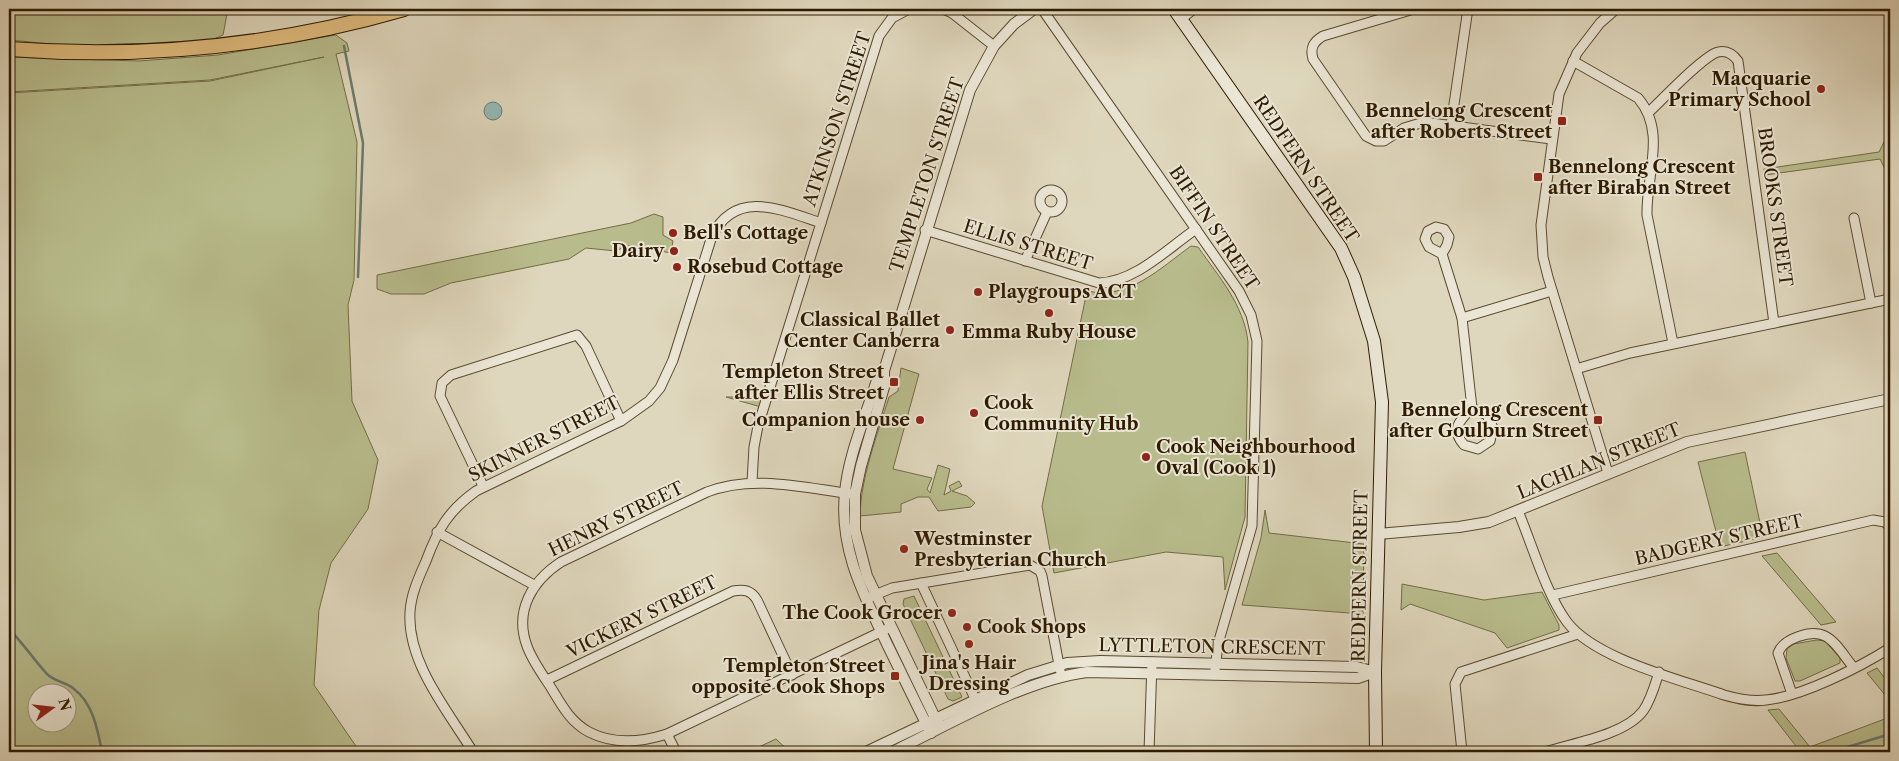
<svg xmlns="http://www.w3.org/2000/svg" width="1899" height="761" font-family="'Libre Caslon Text',serif">
	<style>
		.green { fill: #b8bc8c; stroke: #736c46; fill-rule: evenodd }
		.water { fill: #94b8b6; stroke: #6b796d }
		.lines { fill: none; stroke-linecap: round; stroke-linejoin: round }
		.stream { stroke: #6b796d; stroke-width: 2.5 }
		.minor-casing { stroke: #5a4a2f; stroke-width: 11 }
		.tertiary-casing { stroke: #5a4a2f; stroke-width: 12 }
		.secondary-casing { stroke: #2e1b00; stroke-width: 14 }
		.primary-casing { stroke: #2e1b00; stroke-width: 16 }
		.minor { stroke: #eae5d4; stroke-width: 9 }
		.tertiary { stroke: #eae5d4; stroke-width: 10 }
		.secondary { stroke: #eae5d4; stroke-width: 12 }
		.primary { stroke: #e0bc7e; stroke-width: 14 }
		.poi-dot { fill: #8f2418; stroke: #eae5d4; stroke-width: 2 }
		.labels { text-anchor: middle; stroke-width: 4; stroke-linejoin: round; paint-order: stroke }
		.poi-label { font-size: 18px; font-weight: bold; fill: #2e1b00; stroke: #eae5d4; text-anchor: end }
		.street-label { font-size: 18px; fill: #2e1b00; stroke: #eae5d4 }
	</style>
	<rect width="100%" height="100%" fill="#dfd7bd"/>
	<filter id="stains"><feTurbulence type="fractalNoise" baseFrequency=".004" numOctaves="4"/><feColorMatrix values="0 0 0 0 .2 0 0 0 0 .09 0 0 0 0 .02 0 0 0 .5 -.17"/></filter>
	<radialGradient id="worn" r=".72"><stop offset=".6" stop-color="#630" stop-opacity="0"/><stop offset="1" stop-color="#630" stop-opacity=".3"/></radialGradient>
	<g class="green">
		<path d="M9,9H228L223,35L210,41L83,47L9,40Z"/>
		<path d="M336,35L347,43L349,51L336,54L357,142L354,280L348,305L352,401L378,460L368,509L331,563L319,610L314,685L360,752H9V93L210,81L324,57L210,80L9,92V57L139,61L218,55ZM38,694H68V724H38Z"/>
		<path d="M1890,130V179L1880,159L1765,175L1764,169L1879,152Z"/>
		<path d="M654,214L663,217V235L673,241L671,253L633,246H626L616,251L586,248L569,259L451,283L424,294H391L377,289V275L631,223Z"/>
		<path d="M1191,246L1198,247C1219,277 1244,305 1248,342L1245,517L1225,590L1223,557L1166,552L1054,573L1042,506L1087,291C1129,300 1159,269 1191,246Z"/>
		<path d="M901,368L919,374L893,469L932,478L927,489L930,493L938,465L950,469L944,495L951,491L949,486L959,481L962,486L952,491L967,496L975,503L971,507L938,511L929,497H918L901,504V512L860,516C861,476 877,436 889,397L898,391Z"/>
		<path d="M754,387L766,391L761,407L726,397H751V391Z"/>
		<path d="M1745,452L1763,537L1720,547L1698,462Z"/>
		<path d="M1265,510L1269,533L1364,544L1363,614L1242,605L1261,538Z"/>
		<path d="M1777,553L1836,622L1821,625L1762,556Z"/>
		<path d="M1402,584L1484,600L1542,592L1559,625V630L1507,648L1495,633L1410,604L1401,610Z"/>
		<path d="M914,596L962,697L953,701L948,699L903,604L904,599Z"/>
		<path d="M1817,640L1825,641L1840,658V663L1800,681H1795L1786,658L1787,649L1793,644Z"/>
		<path d="M1877,668L1890,685V701L1867,673Z"/>
		<path d="M1779,709L1810,747L1890,717V751L1790,752L1799,750L1768,710Z"/>
		<path d="M776,739L790,752H748Z"/>
	</g>
	<circle class="water" cx="493" cy="111" r="9"/>
	<g class="lines">
		<g class="stream">
			<path d="M344,46L363,143L358,277"/>
			<path d="M9,629C23,643 34,660 47,674C55,682 66,682 74,689C93,703 98,731 102,752"/>
			<path d="M1831,752L1890,734"/>
		</g>
		<g class="minor-casing">
			<g id="minor">
				<path d="M943,9L952,13L994,46"/>
				<path d="M1042,9L1239,291L1251,315L1257,341L1252,526L1218,644L1215,670"/>
				<path d="M1414,9L1323,36C1313,42 1310,48 1313,59L1366,136L1376,141H1384L1404,128L1424,122L1551,139"/>
				<path d="M1181,19L1194,9"/>
				<path d="M1573,61L1638,98C1667,132 1646,174 1647,215L1673,343"/>
				<path d="M1649,112C1662,100 1703,56 1718,52C1726,50 1733,54 1738,61L1774,323"/>
				<path d="M1451,125L1467,15L1466,9"/>
				<circle cx="1051" cy="201" r="11"/>
				<path d="M1854,218L1871,303"/>
				<path d="M925,230L1099,283C1135,282 1167,249 1196,229"/>
				<path d="M1442,254L1447,245L1449,237L1444,229L1436,227L1428,231L1425,239L1429,247L1442,254L1462,318L1472,408"/>
				<path d="M1025,261L1047,212"/>
				<path d="M1462,318L1552,291"/>
				<path d="M1576,369L1630,353L1890,299"/>
				<path d="M1472,408L1487,415L1493,428L1490,441L1478,449L1464,445C1450,429 1460,420 1472,408Z"/>
				<path d="M1608,473L1548,277L1543,257L1541,225L1559,94L1577,53L1600,23L1616,9"/>
				<path d="M752,482L754,447L758,426L879,36L892,18L909,9"/>
				<path d="M483,486L440,396L442,383L451,375L577,335L586,346L621,421"/>
				<path d="M852,494C805,488 753,474 707,492L561,562C532,581 514,611 527,646C532,660 542,674 550,686C561,704 570,722 589,732C614,745 642,742 667,734L891,627"/>
				<path d="M1518,511C1532,544 1546,594 1567,622C1595,659 1679,679 1724,695C1738,699 1751,702 1766,700C1801,697 1860,667 1890,648"/>
				<path d="M437,532L534,585"/>
				<path d="M921,583L978,705"/>
				<path d="M1553,595L1873,520L1885,522L1890,527"/>
				<path d="M870,597L892,588L1030,565L1040,571L1042,576L1060,670"/>
				<path d="M547,680L733,591C744,589 751,590 757,600L792,675"/>
				<path d="M1792,694L1778,653C1783,639 1811,629 1825,636C1836,641 1846,659 1854,668"/>
				<path d="M667,734L676,752"/>
				<path d="M473,752C448,711 407,663 410,612C411,594 419,577 426,561C438,529 448,511 476,491L621,421L649,401L660,388L673,360L712,236C736,188 782,210 821,223"/>
				<path d="M1149,752L1152,662"/>
				<path d="M1462,752L1455,684L1461,672L1578,634"/>
				<path d="M1545,752C1573,743 1625,735 1643,711C1651,700 1655,685 1659,672"/>
			</g>
		</g>
		<g class="tertiary-casing">
			<g id="tertiary">
				<path d="M884,372V387L861,466L855,494V530L867,576L938,724"/>
				<path d="M1378,534L1459,527L1489,522L1687,442L1890,399"/>
				<path d="M931,733C916,704 902,674 887,644C864,595 839,549 845,493C848,456 865,418 876,383L884,371L970,90L994,46L1014,24L1034,9"/>
				<path d="M866,752L1028,675L1067,663L1100,661L1357,667L1375,672"/>
				<path d="M892,752C950,724 1024,680 1087,672L1358,678L1375,672"/>
			</g>
		</g>
		<g class="secondary-casing">
			<path id="secondary" d="M1174,9L1341,248L1354,277L1374,341L1382,402L1375,672L1376,752"/>
		</g>
		<g class="primary-casing">
			<path id="primary" d="M9,49C142,59 276,46 404,9"/>
		</g>
		<use href="#minor" class="minor"/>
		<use href="#tertiary" class="tertiary"/>
		<use href="#secondary" class="secondary"/>
		<use href="#primary" class="primary"/>
	</g>
	<g class="poi-dot">
		<circle cx="1821" cy="89" r="5"/>
		<rect x="1557" y="116" width="10" height="10" rx="2.5"/>
		<rect x="1533" y="172" width="10" height="10" rx="2.5"/>
		<circle cx="673" cy="233" r="5"/>
		<circle cx="674" cy="251" r="5"/>
		<circle cx="677" cy="267" r="5"/>
		<circle cx="978" cy="292" r="5"/>
		<circle cx="1049" cy="313" r="5"/>
		<circle cx="950" cy="330" r="5"/>
		<rect x="889" y="377" width="10" height="10" rx="2.5"/>
		<circle cx="974" cy="413" r="5"/>
		<circle cx="920" cy="420" r="5"/>
		<rect x="1593" y="415" width="10" height="10" rx="2.5"/>
		<circle cx="1146" cy="457" r="5"/>
		<circle cx="904" cy="549" r="5"/>
		<circle cx="952" cy="613" r="5"/>
		<circle cx="967" cy="627" r="5"/>
		<circle cx="969" cy="644" r="5"/>
		<rect x="890" y="671" width="10" height="10" rx="2.5"/>
	</g>
	<g class="labels">
		<g class="poi-label">
			<text x="1811" y="85">Macquarie<tspan x="1811" dy="21">Primary School</tspan></text>
			<text x="1552" y="117">Bennelong Crescent<tspan x="1552" dy="21">after Roberts Street</tspan></text>
			<text x="1548" y="173" text-anchor="start">Bennelong Crescent<tspan x="1548" dy="21">after Biraban Street</tspan></text>
			<text x="683" y="239" text-anchor="start">Bell's Cottage</text>
			<text x="664" y="257">Dairy</text>
			<text x="687" y="273" text-anchor="start">Rosebud Cottage</text>
			<text x="988" y="298" text-anchor="start">Playgroups ACT</text>
			<text x="940" y="326">Classical Ballet<tspan x="940" dy="21">Center Canberra</tspan></text>
			<text x="1049" y="338" text-anchor="middle">Emma Ruby House</text>
			<text x="884" y="378">Templeton Street<tspan x="884" dy="21">after Ellis Street</tspan></text>
			<text x="984" y="409" text-anchor="start">Cook<tspan x="984" dy="21">Community Hub</tspan></text>
			<text x="1588" y="416">Bennelong Crescent<tspan x="1588" dy="21">after Goulburn Street</tspan></text>
			<text x="910" y="426">Companion house</text>
			<text x="1156" y="453" text-anchor="start">Cook Neighbourhood<tspan x="1156" dy="21">Oval (Cook 1)</tspan></text>
			<text x="914" y="545" text-anchor="start">Westminster<tspan x="914" dy="21">Presbyterian Church</tspan></text>
			<text x="942" y="619">The Cook Grocer</text>
			<text x="977" y="633" text-anchor="start">Cook Shops</text>
			<text x="969" y="669" text-anchor="middle">Jina's Hair<tspan x="969" dy="21">Dressing</tspan></text>
			<text x="885" y="672">Templeton Street<tspan x="885" dy="21">opposite Cook Shops</tspan></text>
		</g>
		<g class="street-label">
			<text transform="translate(837 119) rotate(-72)" y="6">ATKINSON STREET</text>
			<text transform="translate(1306 169) rotate(56)" y="6">REDFERN STREET</text>
			<text transform="translate(927 175) rotate(-72)" y="6">TEMPLETON STREET</text>
			<text transform="translate(1775 207) rotate(82)" y="6">BROOKS STREET</text>
			<text transform="translate(1214 228) rotate(56)" y="6">BIFFIN STREET</text>
			<text transform="translate(1028 245) rotate(17)" y="6">ELLIS STREET</text>
			<text transform="translate(544 439) rotate(-27)" y="6">SKINNER STREET</text>
			<text transform="translate(1599 461) rotate(-22)" y="6">LACHLAN STREET</text>
			<text transform="translate(616 519) rotate(-26)" y="6">HENRY STREET</text>
			<text transform="translate(1719 540) rotate(-13)" y="6">BADGERY STREET</text>
			<text transform="translate(1360 576) rotate(-89)" y="6">REDFERN STREET</text>
			<text transform="translate(642 617) rotate(-26)" y="6">VICKERY STREET</text>
			<text transform="translate(1212 647) rotate(1)" y="6">LYTTLETON CRESCENT</text>
		</g>
	</g>
	<rect width="1899" height="761" fill="none" stroke="#dfd7bd" stroke-width="30"/>
	<rect x="10" y="10" width="1879" height="741" fill="none" stroke="#2e1b00" stroke-width="2.5"/>
	<rect x="15" y="15" width="1869" height="731" fill="none" stroke="#2e1b00"/>
	<g transform="translate(52 708) rotate(75)"><circle r="24" fill="#eae5d4" stroke="#9f947f"/>
	<path d="M0-4L9 19L0 12L-9 19Z" fill="#8f2418"/>
	<text y="-8" font-size="14" font-weight="bold" text-anchor="middle" fill="#2e1b00">N</text>
	</g>
	<rect width="100%" height="100%" filter="url(#stains)"/>
	<rect width="100%" height="100%" fill="url(#worn)"/>
</svg>
